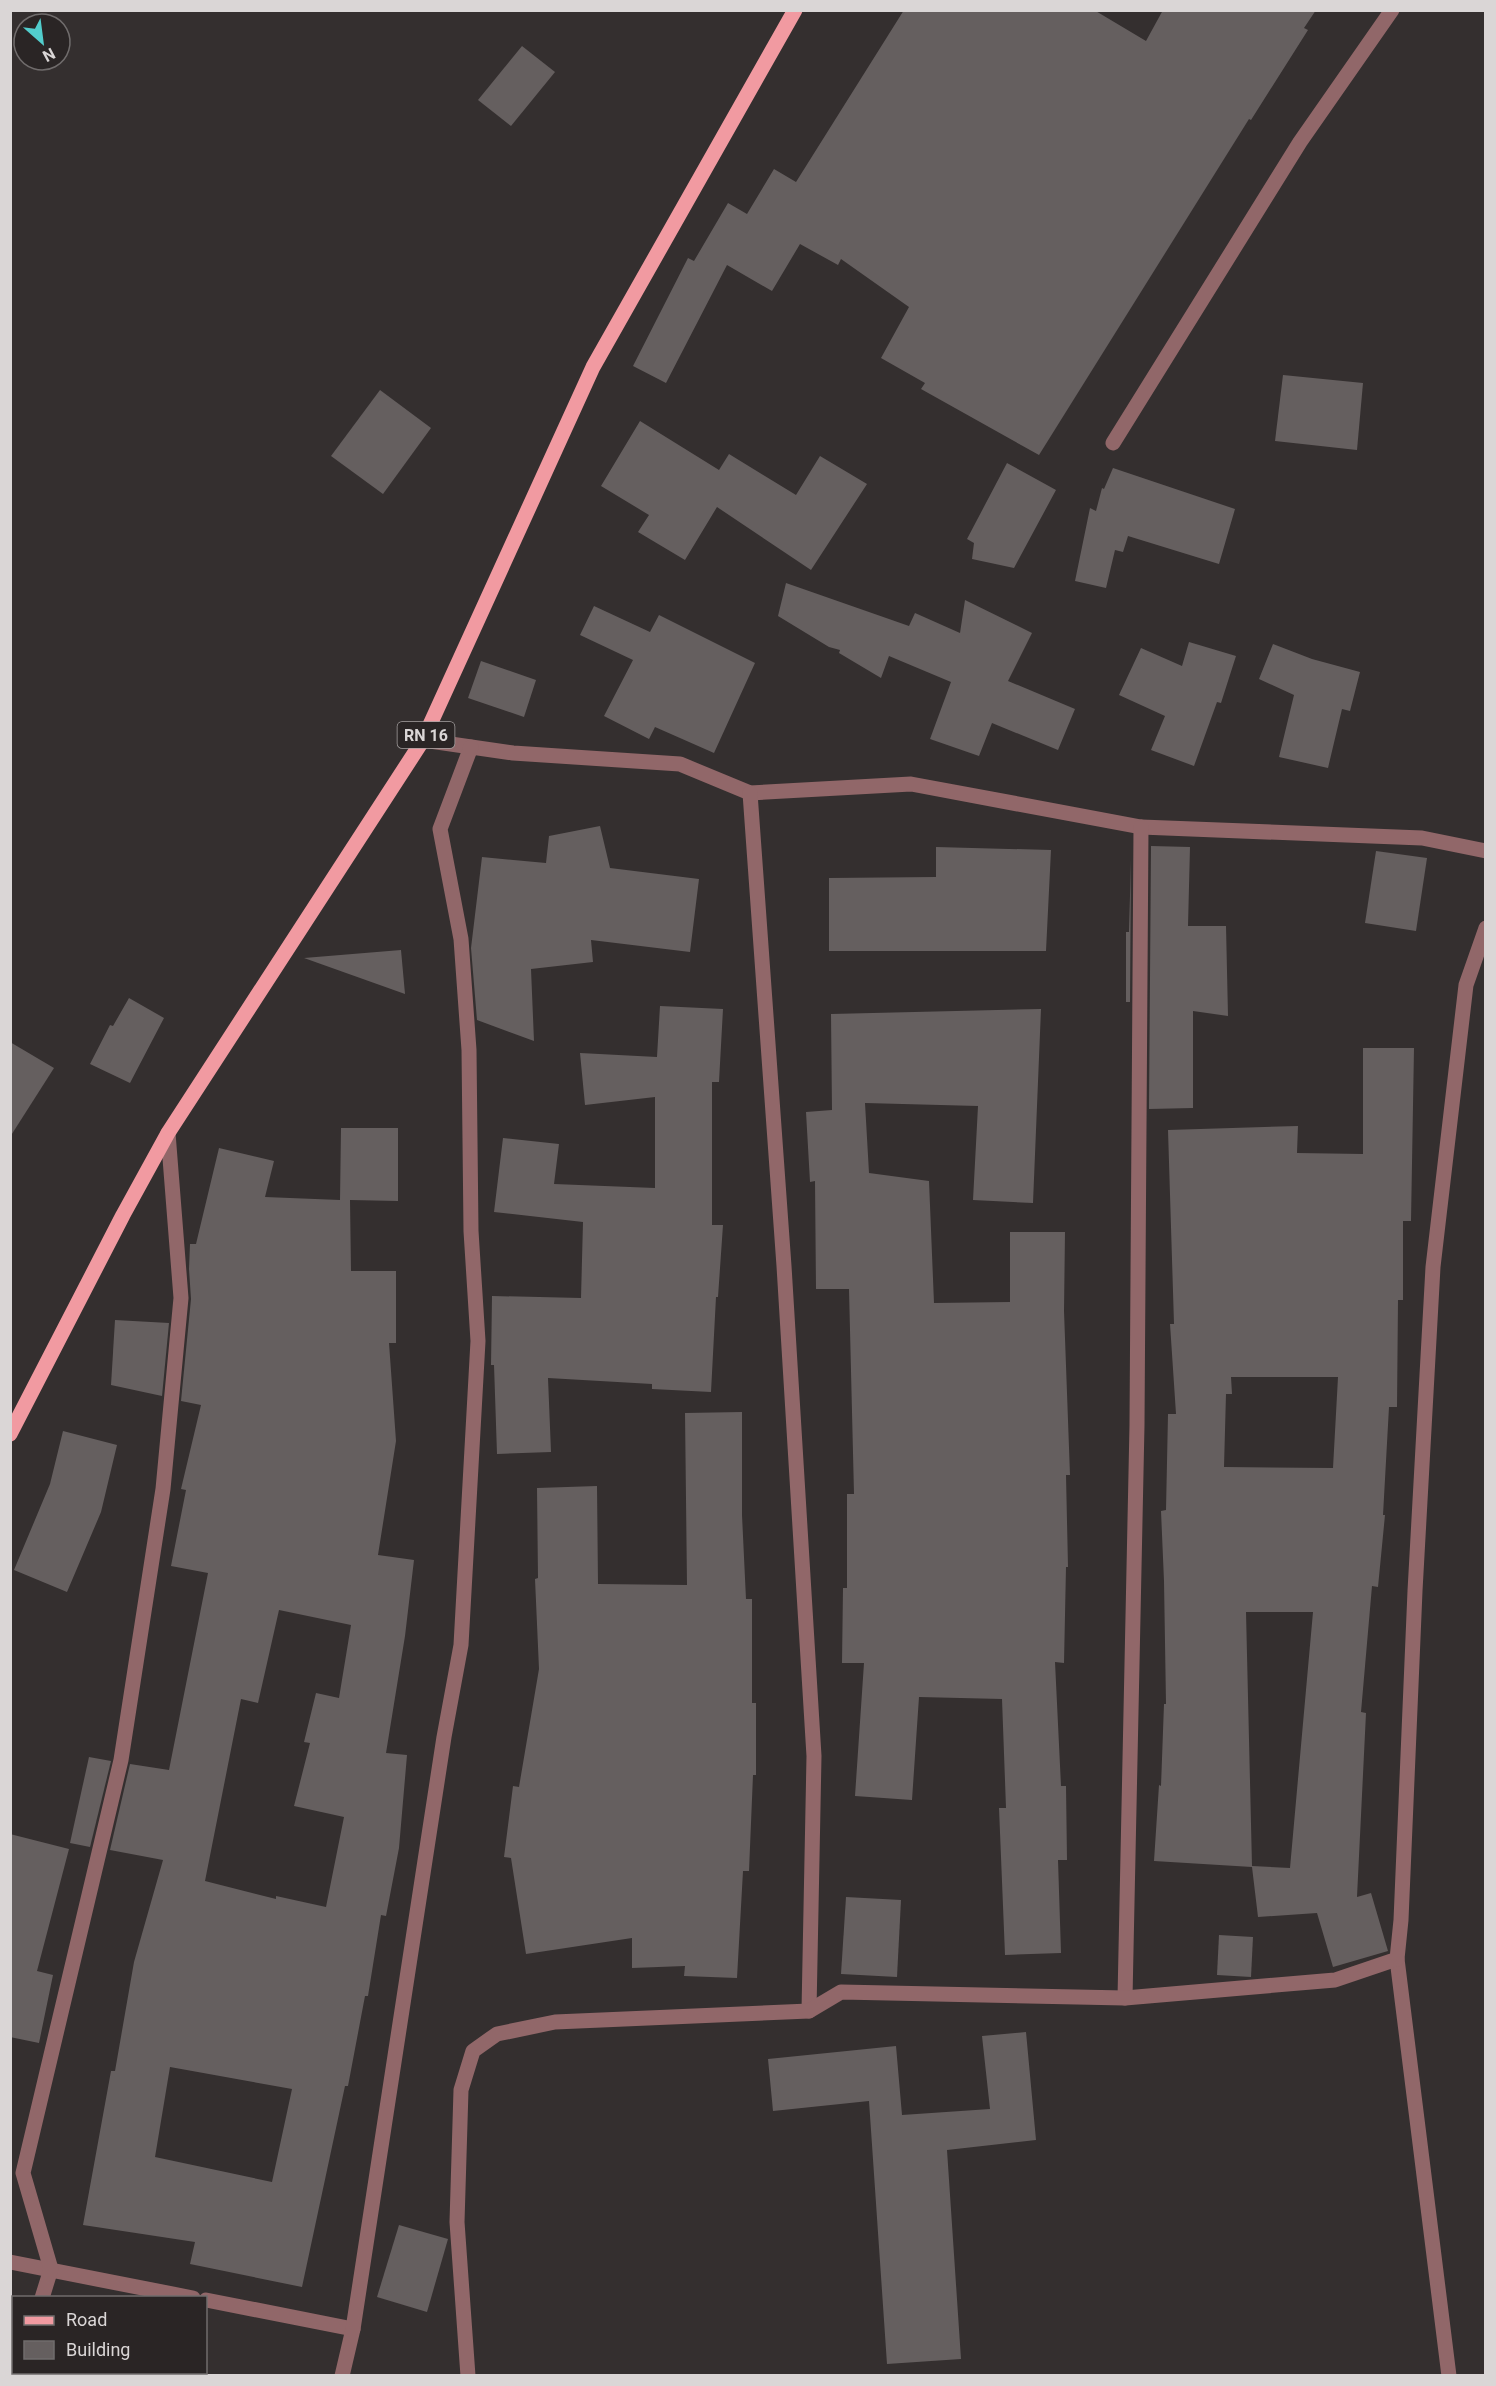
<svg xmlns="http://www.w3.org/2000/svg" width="1496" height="2386" font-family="Roboto,sans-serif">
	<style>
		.building { fill: #655f5f; fill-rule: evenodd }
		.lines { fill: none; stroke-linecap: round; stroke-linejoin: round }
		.minor { stroke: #916769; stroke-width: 15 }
		.major { stroke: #f19aa1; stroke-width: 15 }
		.labels { text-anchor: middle; stroke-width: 5; stroke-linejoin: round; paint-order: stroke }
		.shield { fill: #2a2525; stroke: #a5a1a1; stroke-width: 1.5 }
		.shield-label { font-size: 16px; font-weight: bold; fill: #dad6d6 }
	</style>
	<rect width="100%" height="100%" fill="#342f2f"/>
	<g class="building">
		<path d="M904,10H1094L1146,41L1163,10H1316L1304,28L1308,30L1251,120L1249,119L1039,455L921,389L925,383L881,358L909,307L841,259L838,265L800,244L772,291L727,265L666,383L633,366L688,258L694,261L728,203L747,214L774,169L796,182Z"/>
		<path d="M522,46L555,72L511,126L478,100Z"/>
		<path d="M1283,375L1363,383L1357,450L1275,441Z"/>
		<path d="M380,390L431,428L383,494L331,456Z"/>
		<path d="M640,421L719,470L729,454L796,495L820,456L867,484L811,570L717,507L685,560L638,532L649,515L601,486Z"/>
		<path d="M1007,463L1056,490L1014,568L972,559L974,543L967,539Z"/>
		<path d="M1113,468L1235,509L1219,564L1128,536L1123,552L1115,550L1106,588L1075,581L1090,508L1096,511L1102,488L1104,489Z"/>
		<path d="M786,583L909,626L915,613L960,633L965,600L1032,633L1008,681L1075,709L1058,750L992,723L979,756L930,739L951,682L889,656L881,678L839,653L840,650L829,647L778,616Z"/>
		<path d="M594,606L650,632L659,615L755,663L714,753L655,727L649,739L604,716L633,660L580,635Z"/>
		<path d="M1189,642L1236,656L1221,703L1217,702L1194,766L1151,750L1165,716L1119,695L1141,648L1182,666Z"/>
		<path d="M1273,644L1312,659L1360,672L1350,711L1342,709L1328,768L1279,757L1294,695L1259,679Z"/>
		<path d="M481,661L536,680L524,717L468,698Z"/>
		<path d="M600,826L610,868L699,879L690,952L591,940L593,962L531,969L534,1041L477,1020L471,948L482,857L546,863L549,836Z"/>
		<path d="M1151,846L1190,847L1188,926H1226L1228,1016L1193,1011V1108L1149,1109Z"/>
		<path d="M936,847L1051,850L1046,951H829V878L936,877Z"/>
		<path d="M1376,851L1427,858L1416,931L1365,923Z"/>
		<path d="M1131,859L1130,1002H1126V932H1129Z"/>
		<path d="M401,950L405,994L304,958Z"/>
		<path d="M129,998L164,1018L130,1083L90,1064L110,1025L113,1026Z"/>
		<path d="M660,1006L723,1009L719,1082H712V1225H723L718,1297H716L711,1392L652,1389V1384L548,1378L551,1452L497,1454L494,1365H491L492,1296L581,1298L583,1222L494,1212L503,1138L559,1144L554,1184L655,1188V1097L585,1105L580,1053L657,1057Z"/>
		<path d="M1041,1009L1033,1203L973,1200L978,1106L865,1103L869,1173L929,1181L934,1303L1010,1302V1232H1065L1064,1311L1070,1475H1066L1068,1567H1066L1064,1663L1055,1662L1061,1786H1066L1067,1860H1058L1061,1953L1005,1955L999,1808H1006L1002,1699L919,1697L912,1800L855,1796L864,1663H842L843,1588H847V1494H854L849,1289H816L815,1181L810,1182L806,1112L832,1110L831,1014Z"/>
		<path d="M10,1042L54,1068L10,1137Z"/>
		<path d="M1363,1048H1414L1411,1221H1403V1300H1398L1397,1407H1389L1383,1515H1385L1378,1587L1372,1586L1361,1712L1366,1713L1357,1897L1371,1893L1388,1951L1333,1967L1317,1913L1258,1917L1252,1867L1154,1861L1159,1785L1161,1786L1164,1704H1166L1164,1581L1161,1511L1166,1510L1168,1414H1176L1170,1324H1174L1168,1130L1298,1126L1297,1153L1363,1154ZM1231,1377H1338L1333,1468L1224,1467L1226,1394H1232ZM1246,1612H1313L1290,1868L1252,1866Z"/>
		<path d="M341,1128H398V1201L350,1200L351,1271H396V1343H389L396,1441L378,1555L414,1560L405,1636L386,1753L407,1755L399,1848L386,1916L381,1915L368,1996H365L348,2086H345L302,2287L190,2264L195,2242L83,2225L111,2071H115L134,1962L163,1860L110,1850L130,1764L169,1770L208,1573L171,1566L186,1490L181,1489L201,1405L181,1401L191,1299L189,1269L190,1244H196L219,1148L274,1161L265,1197L340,1200ZM279,1610L351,1625L339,1698L316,1693L304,1742L310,1743L294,1806L344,1817L326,1907L276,1896V1899L205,1881L241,1699L258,1703ZM170,2067L292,2089L272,2182L155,2157Z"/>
		<path d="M115,1320L169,1323L162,1396L111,1385Z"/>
		<path d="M742,1412V1515L746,1599H752V1703H756V1775H753L749,1871H743L737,1978L684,1976L685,1966L632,1968V1938L526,1954L511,1858L504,1857L513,1786L519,1787L539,1669L535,1579L538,1578L537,1488L597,1486L598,1584L687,1585L685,1413Z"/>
		<path d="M63,1431L117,1445L101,1512L67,1592L14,1570L50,1484Z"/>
		<path d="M89,1757L111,1761L90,1847L70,1843Z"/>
		<path d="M10,1834L69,1849L37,1971L53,1975L39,2043L10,2037Z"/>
		<path d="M846,1897L901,1900L897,1977L841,1974Z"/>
		<path d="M1219,1935L1253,1937L1251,1977L1217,1975Z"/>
		<path d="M1026,2032L1036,2140L947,2150L961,2359L887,2364L869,2101L773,2111L768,2059L896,2046L902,2115L990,2109L982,2036Z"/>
		<path d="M399,2225L448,2239L427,2312L377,2297Z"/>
	</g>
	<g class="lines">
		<g class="minor">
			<path d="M1113,443L1300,142L1392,10"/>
			<path d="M423,740L513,753L680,764L750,793L911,784L1141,827L1422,838L1486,851"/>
			<path d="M750,793L784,1266L814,1756L809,2011"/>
			<path d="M1397,1959L1449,2376"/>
			<path d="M1125,1998L1137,1425L1141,827"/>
			<path d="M10,2262L193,2298"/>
			<path d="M42,2298L51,2269L23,2173L121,1760L163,1489L181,1298L168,1133"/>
			<path d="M206,2300L353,2329"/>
			<path d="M17,2376L18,2372"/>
			<path d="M342,2376L353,2329L444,1737L461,1645L478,1341L471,1231L469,1050L461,939L440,829L471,747"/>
			<path d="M468,2376L457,2222L461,2090L473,2051L497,2034L555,2022L809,2011L841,1992L1125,1998L1335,1980L1397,1959L1401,1920L1415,1591L1433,1267L1466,985L1486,928"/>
		</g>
		<path class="major" d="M10,1434L123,1215L168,1133L423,740L593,367L795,10"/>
	</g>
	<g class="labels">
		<rect class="shield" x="397.5" y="722" width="57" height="26" rx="4.5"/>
		<g class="shield-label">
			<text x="426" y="741">RN 16</text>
		</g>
	</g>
	<rect width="1496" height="2386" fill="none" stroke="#dad6d6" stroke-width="24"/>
	<rect x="12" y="2296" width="195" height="78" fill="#2a2525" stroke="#706c6c" stroke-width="1.5"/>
	<rect x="24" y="2316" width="30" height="9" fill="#f19aa1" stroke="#706c6c" stroke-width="1.5"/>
	<text x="66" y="2326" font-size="18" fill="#dad6d6">Road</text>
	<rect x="24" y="2341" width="30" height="18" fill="#655f5f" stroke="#706c6c" stroke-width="1.5"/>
	<text x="66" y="2356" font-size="18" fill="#dad6d6">Building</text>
	<g transform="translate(42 42) rotate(152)"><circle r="28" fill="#2a2525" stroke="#706c6c" stroke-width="1.5"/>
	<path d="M0-4.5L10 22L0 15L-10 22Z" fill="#52cdcc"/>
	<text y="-9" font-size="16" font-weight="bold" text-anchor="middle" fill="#dad6d6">N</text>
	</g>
</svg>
